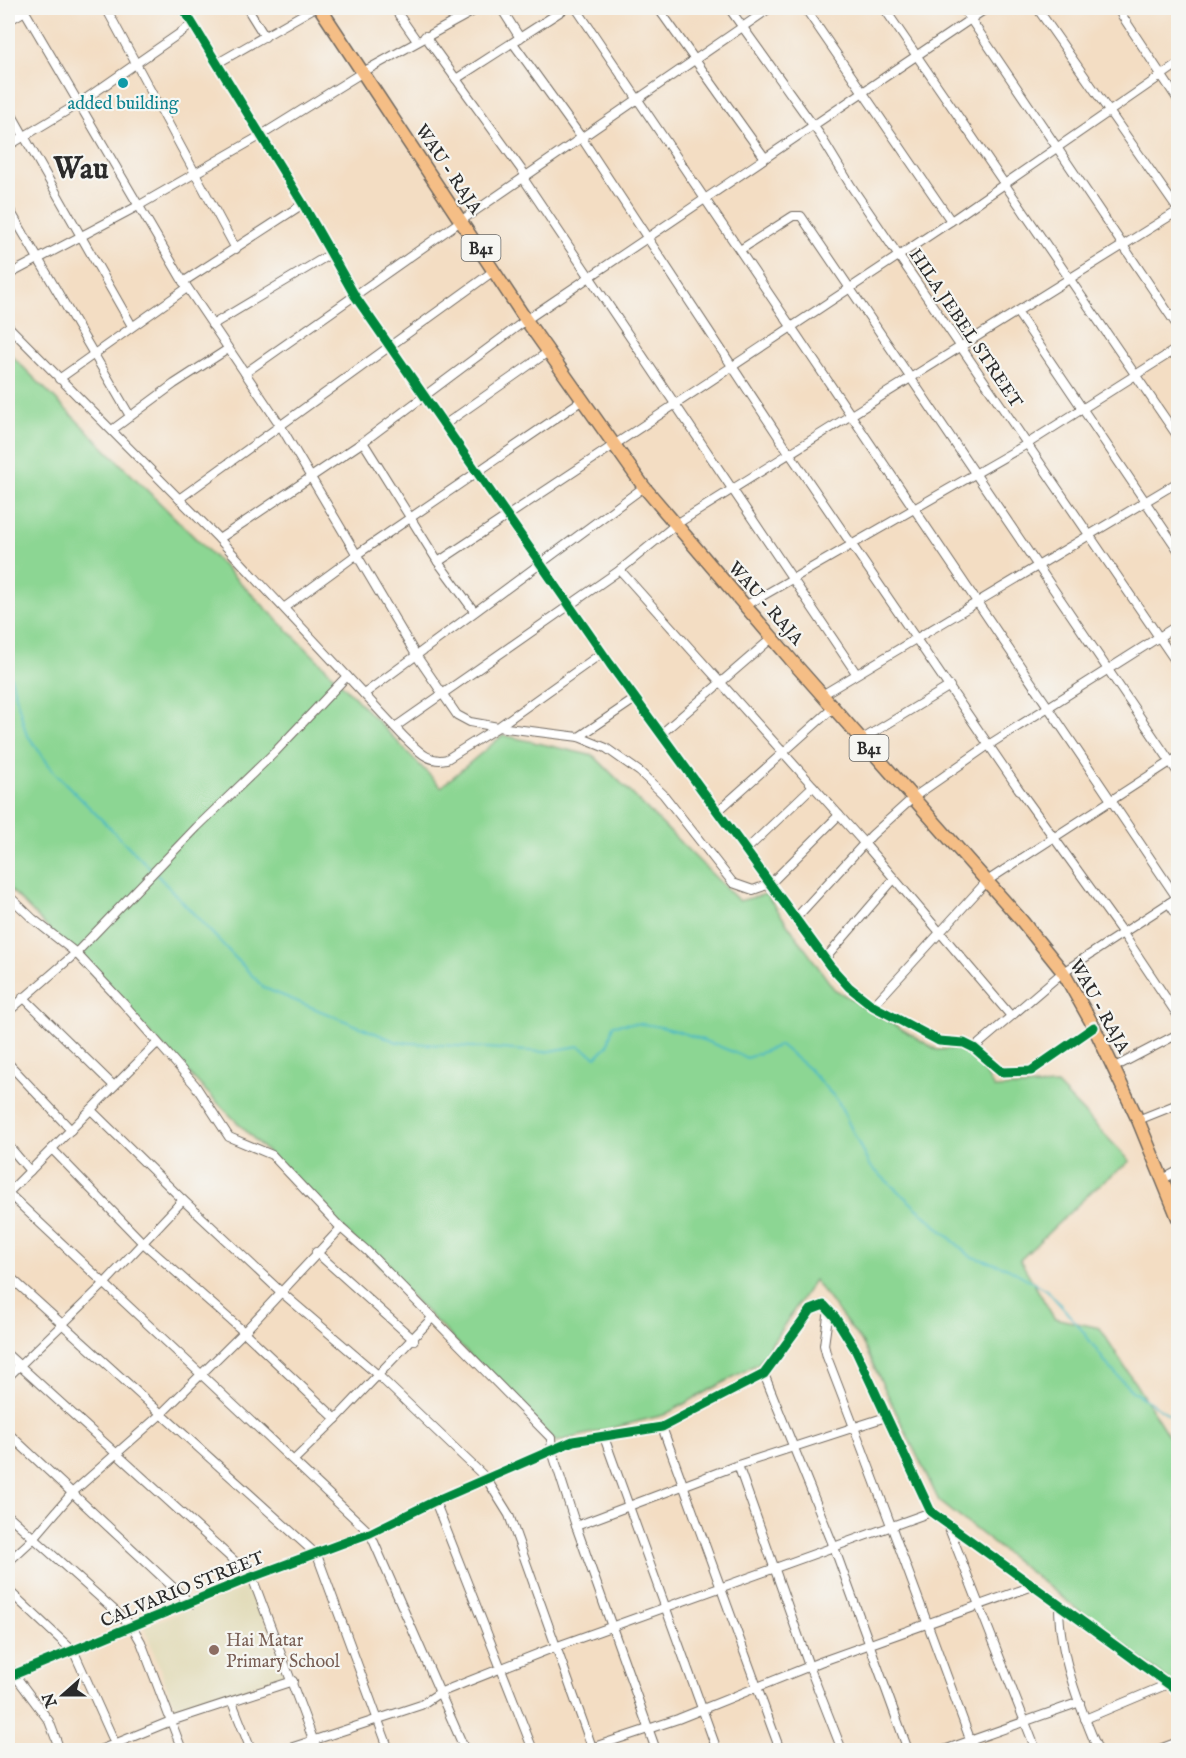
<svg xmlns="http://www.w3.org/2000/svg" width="1186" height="1758" font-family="'IM FELL English',serif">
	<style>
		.built { fill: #e2dcba }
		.green { fill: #8cd693; stroke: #5c805f; stroke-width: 1.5 }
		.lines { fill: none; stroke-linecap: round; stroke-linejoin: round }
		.stream { stroke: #4ab9c4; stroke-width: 2 }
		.street-casing { stroke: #716960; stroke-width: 10 }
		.primary-casing { stroke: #716960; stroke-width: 15 }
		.street { stroke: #fff; stroke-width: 8 }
		.primary { stroke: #f5be86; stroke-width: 12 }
		.cycleway-casing { stroke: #f6f6f2; stroke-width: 13 }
		.cycleway { stroke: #00873e; stroke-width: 9 }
		.culture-dot { fill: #0f9aa8; stroke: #f6f6f2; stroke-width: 2 }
		.education-dot { fill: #8d6e63; stroke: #f6f6f2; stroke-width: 2 }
		.labels { text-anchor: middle; stroke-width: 4.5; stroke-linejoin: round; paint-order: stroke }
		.shield { fill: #f6f6f2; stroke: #686867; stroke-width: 1.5 }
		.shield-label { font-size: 16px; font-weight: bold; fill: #2b2b2b }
		.culture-label { font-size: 18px; fill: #0d838f; stroke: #f6f6f2 }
		.street-label { font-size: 18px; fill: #2b2b2b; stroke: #f6f6f2 }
		.education-label { font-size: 18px; fill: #785e54; stroke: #f6f6f2; text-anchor: start }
		.town-label { font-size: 30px; font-weight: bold; fill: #2b2b2b; stroke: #f6f6f2 }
	</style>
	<rect width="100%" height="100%" fill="#f6f6f2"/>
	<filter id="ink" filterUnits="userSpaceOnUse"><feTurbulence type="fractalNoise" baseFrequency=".0167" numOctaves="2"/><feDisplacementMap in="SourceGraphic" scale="12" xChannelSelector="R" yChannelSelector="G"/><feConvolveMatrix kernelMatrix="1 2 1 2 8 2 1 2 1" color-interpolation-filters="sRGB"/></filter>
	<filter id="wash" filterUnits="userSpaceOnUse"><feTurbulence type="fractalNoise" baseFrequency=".008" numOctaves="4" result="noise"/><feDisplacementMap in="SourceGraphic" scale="24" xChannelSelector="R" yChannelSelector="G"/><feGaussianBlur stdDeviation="1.35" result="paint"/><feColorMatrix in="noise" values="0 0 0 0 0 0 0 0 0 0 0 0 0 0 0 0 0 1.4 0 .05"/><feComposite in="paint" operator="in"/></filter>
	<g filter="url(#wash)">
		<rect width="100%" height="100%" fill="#f3ddc3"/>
		<path class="built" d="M251,1586L285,1674L177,1713L144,1626Z"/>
		<path class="green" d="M8,352L334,676L441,787L503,735L594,756L739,901L766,894L834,989L937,1050L971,1047L994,1088L1057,1085L1130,1161L1093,1190L1020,1260L1054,1318L1100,1328L1178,1451V1688L939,1501L863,1344L814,1280L759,1363L664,1415L556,1442L203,1088L8,887Z"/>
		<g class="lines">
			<g class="stream">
				<path d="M8,667L26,733L54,772L152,870"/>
				<path d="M156,874L264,988L397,1042L544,1052L579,1046L596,1057L608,1045L613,1025C655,1017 709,1042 747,1058L780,1045L808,1068L838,1101L869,1165L970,1256L1008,1268L1048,1291L1079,1326L1109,1367L1132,1391L1178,1420"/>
			</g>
		</g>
	</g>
	<g filter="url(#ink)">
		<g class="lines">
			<g class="street-casing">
				<g id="street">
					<path d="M23,8L181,278L280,425L416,655L457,715L470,722L498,727L602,653"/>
					<path d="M106,8L236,249"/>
					<path d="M183,8L303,204L355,296L610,664L830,966L849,987L873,1006L939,1041L964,1043L974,1048L1002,1072L1031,1071L1094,1027"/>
					<path d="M247,8L265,37"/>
					<path d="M394,8L417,41"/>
					<path d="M501,8L520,38"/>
					<path d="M576,8L1177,898"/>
					<path d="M658,8L765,158"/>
					<path d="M729,8L820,135L851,186L1178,665"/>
					<path d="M805,8L951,221"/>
					<path d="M884,8L1178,437"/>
					<path d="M963,8L1178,327"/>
					<path d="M1037,8L1178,210"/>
					<path d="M1117,8L1178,100"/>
					<path d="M8,21L25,11"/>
					<path d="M425,36L526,176"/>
					<path d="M513,43L581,137L790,454L1018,788L1122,932L1178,1016"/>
					<path d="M216,64L314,8"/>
					<path d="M456,79L566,8"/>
					<path d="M8,108L132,326"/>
					<path d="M8,146L78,104L193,24"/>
					<path d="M523,178L856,673"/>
					<path d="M8,207L130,416"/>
					<path d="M740,250L793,216H801L1178,773"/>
					<path d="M8,275L138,206L260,136L363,72L479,8"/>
					<path d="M183,282L303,204"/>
					<path d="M1017,312L1178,550"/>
					<path d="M212,325L332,253"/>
					<path d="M8,326L219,539L404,737C417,749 428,764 447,759L498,727L579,737L606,748L640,772L663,794L733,883L753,890L770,884L839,815"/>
					<path d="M245,373L462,220L770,8"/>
					<path d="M59,379L187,288"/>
					<path d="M444,425L548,352"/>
					<path d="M112,430L174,384L228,349"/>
					<path d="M363,442L438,562L474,611"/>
					<path d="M179,499L495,270"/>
					<path d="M219,539L363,442L526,320L987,8"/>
					<path d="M438,562L951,221L1178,64"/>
					<path d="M620,570L864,843L1011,1016"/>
					<path d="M745,606L1027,444L1178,348"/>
					<path d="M285,607L356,555L581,401"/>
					<path d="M364,694L644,487"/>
					<path d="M822,695L1178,482"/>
					<path d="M395,727L620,570L675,525L1178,211"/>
					<path d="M661,734L772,638"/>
					<path d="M579,737L635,699"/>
					<path d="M861,740L950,686"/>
					<path d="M718,811L833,708"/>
					<path d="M746,850L813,786"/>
					<path d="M8,895L33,919L76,953L123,1003L195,1085L229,1137L272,1155L341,1228L367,1251L551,1438L552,1451L576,1526L656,1750"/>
					<path d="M1169,903L1178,917"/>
					<path d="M795,919L872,835L914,797L990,744L1178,625"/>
					<path d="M825,959L894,879"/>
					<path d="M23,997L114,1086"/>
					<path d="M873,1006L987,881L1178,757"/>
					<path d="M8,1012L76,953L197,827L275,752L347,676"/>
					<path d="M974,1048L1063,972L1178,897"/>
					<path d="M8,1063L71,1130"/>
					<path d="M1113,1068L1178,1034"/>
					<path d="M91,1110L183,1200"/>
					<path d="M1138,1120L1178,1104"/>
					<path d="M8,1145L30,1171"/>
					<path d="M52,1149L142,1242L244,1332L336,1419L433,1317"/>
					<path d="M1163,1179L1178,1171"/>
					<path d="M8,1193L370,1533L465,1750"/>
					<path d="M8,1193L157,1043"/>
					<path d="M316,1252L414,1340"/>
					<path d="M8,1275L317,1555L389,1750"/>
					<path d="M829,1309L824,1345L827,1357C878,1488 926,1619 974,1750"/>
					<path d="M8,1355L252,1577L317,1750"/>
					<path d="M764,1374L834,1547L908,1750"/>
					<path d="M8,1377L103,1285L183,1200L281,1292L379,1376L486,1478L509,1515L593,1750"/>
					<path d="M662,1427L780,1750"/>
					<path d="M8,1433L191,1604"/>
					<path d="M604,1437L717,1750"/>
					<path d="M294,1460L336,1419"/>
					<path d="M738,1465L886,1417"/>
					<path d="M435,1501L533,1750"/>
					<path d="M8,1515L132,1626L141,1642L182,1750"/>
					<path d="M576,1526L738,1465L809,1666L842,1750"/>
					<path d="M948,1526L1036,1750"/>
					<path d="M8,1562L33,1539L73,1492L160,1415L244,1332L341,1228"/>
					<path d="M8,1590L74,1652L118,1750"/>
					<path d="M1059,1605C1059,1655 1079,1705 1098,1750"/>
					<path d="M8,1666L49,1721L60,1750"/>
					<path d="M8,1677L252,1577L370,1533L435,1501L573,1441L662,1427L764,1374L811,1310L824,1305L835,1317L855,1349L931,1512L1178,1691"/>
					<path d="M232,1702L251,1750"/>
					<path d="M1085,1719L1168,1684"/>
					<path d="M100,1750L171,1721L293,1681"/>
					<path d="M284,1750L421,1705L439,1693L555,1647L931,1512"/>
					<path d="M585,1750L678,1719L820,1662L1033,1586"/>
					<path d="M944,1750L1080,1702"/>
					<path d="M1157,1750L1178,1742"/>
				</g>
			</g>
			<g class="primary-casing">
				<path id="primary" d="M320,8L526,320L644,487L793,662L1022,921L1063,972L1094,1027L1138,1120L1178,1218"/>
			</g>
			<use href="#street" class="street"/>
			<use href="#primary" class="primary"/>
			<g class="cycleway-casing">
				<g id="cycleway">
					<path d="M183,8L303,204L355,296L610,664L830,966L849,987L873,1006L939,1041L964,1043L974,1048L1002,1072L1031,1071L1094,1027"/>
					<path d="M8,1677L252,1577L370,1533L435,1501L573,1441L662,1427L764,1374L811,1310L824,1305L835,1317L855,1349L931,1512L1178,1691"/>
				</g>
			</g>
			<use href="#cycleway" class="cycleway"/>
		</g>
	</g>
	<circle class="culture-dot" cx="123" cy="83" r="6"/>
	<circle class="education-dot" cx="214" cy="1650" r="6"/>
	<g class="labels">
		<g class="shield">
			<rect x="461.5" y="235" width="39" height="26" rx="4.5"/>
			<rect x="849.5" y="735" width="39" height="26" rx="4.5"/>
		</g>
		<g class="shield-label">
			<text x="481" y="254">B41</text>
			<text x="869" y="754">B41</text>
		</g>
		<g class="culture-label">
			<text x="123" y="109">added building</text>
		</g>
		<g class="street-label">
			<text transform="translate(449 169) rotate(56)" y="6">WAU - RAJA</text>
			<text transform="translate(966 328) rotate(56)" y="6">HILA JEBEL STREET</text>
			<text transform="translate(766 603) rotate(49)" y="6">WAU - RAJA</text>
			<text transform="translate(1100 1006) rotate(61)" y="6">WAU - RAJA</text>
			<text transform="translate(182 1589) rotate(-22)" y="6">CALVARIO STREET</text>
		</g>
		<g class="education-label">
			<text x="226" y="1646">Hai Matar<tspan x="226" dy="21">Primary School</tspan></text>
		</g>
		<g class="town-label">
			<text x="81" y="178">Wau</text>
		</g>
	</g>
	<rect width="1186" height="1758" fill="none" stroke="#f6f6f2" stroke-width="30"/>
	<g transform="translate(63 1695) rotate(249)" stroke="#f6f6f2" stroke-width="4.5" paint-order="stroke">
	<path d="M0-4.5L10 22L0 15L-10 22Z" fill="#2b2b2b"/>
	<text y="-9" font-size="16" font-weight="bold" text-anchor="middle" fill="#2b2b2b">N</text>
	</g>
</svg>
